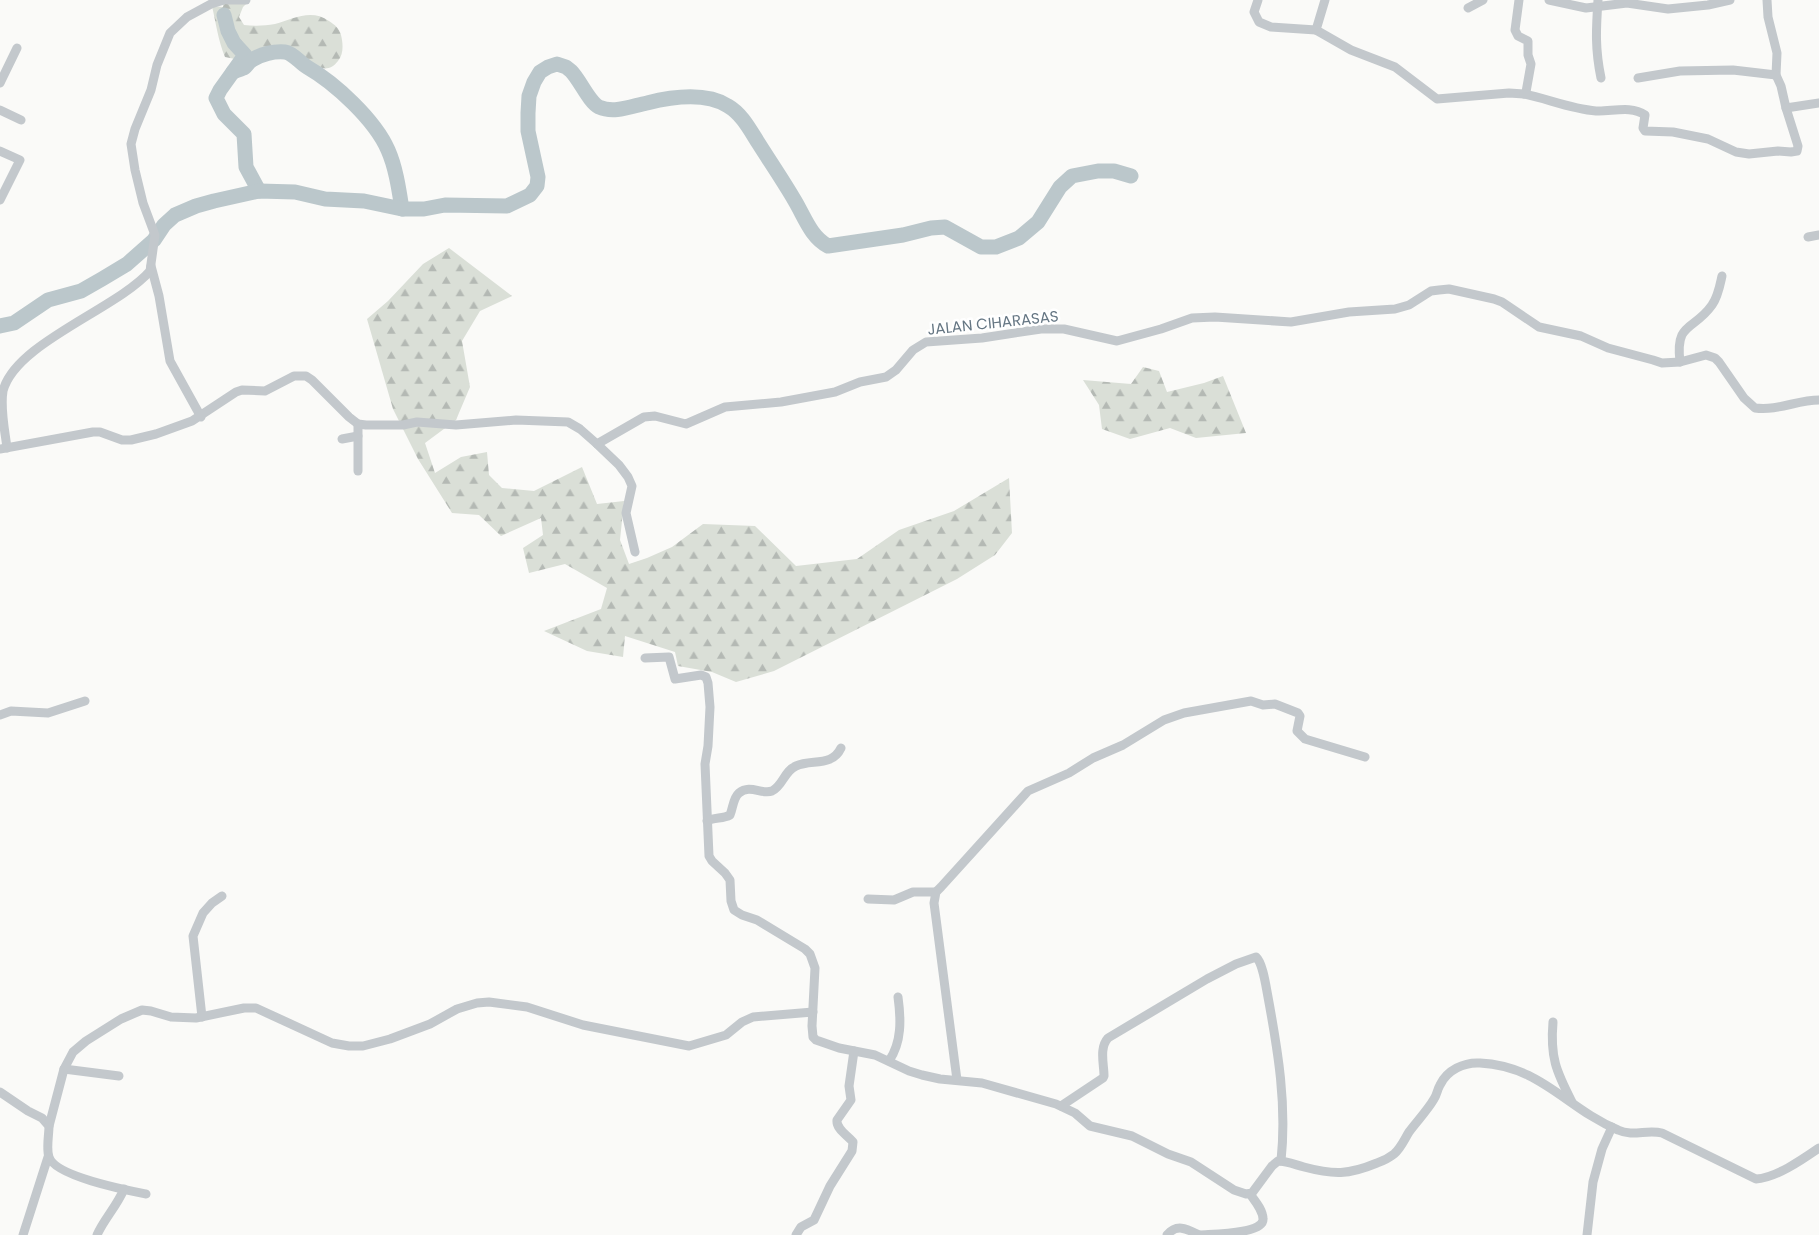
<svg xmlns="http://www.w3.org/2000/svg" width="1819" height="1235" font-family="Poppins,sans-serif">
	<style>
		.forest { fill: url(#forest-firs) }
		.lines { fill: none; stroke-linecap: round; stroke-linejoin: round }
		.river { stroke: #bbc7cb; stroke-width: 15 }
		.minor { stroke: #c3c8cc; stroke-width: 9 }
		.labels { text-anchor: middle; stroke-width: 5; stroke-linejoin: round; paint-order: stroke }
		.street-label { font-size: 15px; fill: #657683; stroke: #fff }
	</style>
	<defs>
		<pattern id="forest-firs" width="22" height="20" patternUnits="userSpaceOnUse" patternTransform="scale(1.25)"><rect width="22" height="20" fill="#dadfd7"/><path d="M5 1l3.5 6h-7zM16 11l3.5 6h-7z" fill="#b4b9b4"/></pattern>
	</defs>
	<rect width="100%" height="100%" fill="#fafaf8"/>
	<g class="forest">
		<path d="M250,0L243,7L239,17L244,25C254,26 264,26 275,24C293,19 311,8 329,21C335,25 339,28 341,35C343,43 344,54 338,61C316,90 292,23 251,55H245L235,59L225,57C218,40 216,23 212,6L223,7V2Z"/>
		<path d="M449,248L512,296L480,311L462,341L470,387L456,420L425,443L435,473L461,457L487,452L489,475L502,488L534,491L582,467L597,504L624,501L620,540L629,564L647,558L672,547L703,524L755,526L796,566L857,559L899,530L954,511L1009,478L1012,533L995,555L957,579L774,671L736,682L712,672L678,666L675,652L625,636L623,657L587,651L544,631L601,609L607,588L565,564L529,573L523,548L543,535L541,518L501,536L479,515L452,513L418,459L393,409L367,319L388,301L423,264Z"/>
		<path d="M1143,367L1159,371L1167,392L1204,383L1223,376L1246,433L1196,438L1170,428L1130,439L1102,429L1099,405L1083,380L1131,384Z"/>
	</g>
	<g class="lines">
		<g class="river">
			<path d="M224,15L228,31L234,43L245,55L220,90L216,98L224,114L244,134L246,167L259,191"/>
			<path d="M233,72C237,70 241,69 244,68C247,65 249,62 252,60C261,54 274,51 285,52C293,53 300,63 307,67C335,83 375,120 388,150C396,168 399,190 402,209"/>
			<path d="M0,326L14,323L48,300L81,291L102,279L127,264L154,240L164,225L175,215L196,206L214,201L259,191L295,192L325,199L364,201L402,209H424L445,205L507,206L530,195L537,186L538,177L528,131V113L529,96L534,82L540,72L548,67L557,64L566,67L571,71C580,80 589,102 599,107C614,114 632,106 647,103C671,97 706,92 728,106C742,114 750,130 759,144C771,163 784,182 795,201C805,218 811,237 828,246L903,235L931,228L945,227L981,247H996L1019,238L1038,222L1060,187L1072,176L1098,171H1114L1131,176"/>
		</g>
		<g class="minor">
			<path d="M228,0H246"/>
			<path d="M1258,0L1254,12L1259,22L1271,27L1316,30"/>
			<path d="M1325,0L1316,30L1351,50L1395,67L1437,99L1509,93L1524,94L1526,92L1531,64L1528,55V41L1518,36L1515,30L1519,0"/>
			<path d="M1549,0L1586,8L1627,3L1668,9L1708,5L1730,0"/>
			<path d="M1598,0C1596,30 1595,49 1601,78"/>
			<path d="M1767,0L1768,17L1777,53L1776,75L1781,86L1786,108L1819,103"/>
			<path d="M1468,8L1483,0"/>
			<path d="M1638,78L1680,71L1733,70L1776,75"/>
			<path d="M0,83L17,48"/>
			<path d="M1524,94C1548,99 1571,109 1596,111C1611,112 1631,105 1645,115L1643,128L1645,131L1673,132L1708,139L1736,152L1749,154L1778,151L1791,152L1797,151L1798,146L1786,108"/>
			<path d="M0,110L21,120"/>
			<path d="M0,151L20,160L0,200"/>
			<path d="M1808,237L1819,235"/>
			<path d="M151,266L159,296L170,361L201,417"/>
			<path d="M1680,362C1675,321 1694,331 1712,305C1718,297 1720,285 1722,276"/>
			<path d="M342,439L358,436"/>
			<path d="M597,444L644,417L655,416L686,424L725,407L781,402L835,392L860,382L886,377L896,370L913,350L926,342L982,338L1041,329H1064L1117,341L1161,329L1192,318L1215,317L1291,322L1349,312L1395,309L1409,305L1431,291L1439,290L1449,289L1494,299L1502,302L1539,327L1581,336L1608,348L1653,360L1662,363L1680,362L1706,355L1715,358L1719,362L1744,398L1755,408C1778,411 1797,400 1819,400"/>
			<path d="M7,448C5,431 0,409 3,391C15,343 117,309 150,271L155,235L143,203L135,170L131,144L135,129L151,90L157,65L170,33L187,17L211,4L224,0"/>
			<path d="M0,449L93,432H100L122,440H131L156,434L192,421L236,392L242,390L265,391L294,376H306L312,380L349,417L358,424L366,425H403L417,422L456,425L516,420L568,422L580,429L597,444L619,465L628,477L632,486L626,513L635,552"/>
			<path d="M358,471V424"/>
			<path d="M645,658L669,657L675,679L701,675L706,677L708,683L710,707L708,746L705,764L709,856L712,861L725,873L730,880L731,901L734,910L742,915L757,920L805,949L810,954L815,968L812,1026L813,1037L816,1040L839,1048L875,1055L909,1071L922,1075L940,1079L982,1083L1056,1104L1075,1113L1090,1126L1132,1136L1168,1154L1191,1162L1234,1190L1246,1194L1252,1193L1272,1166L1278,1161C1287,1161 1296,1165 1304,1167C1334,1175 1348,1175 1377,1163C1383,1161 1389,1158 1394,1154C1401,1148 1404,1140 1409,1132C1417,1121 1427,1111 1434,1099C1437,1095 1437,1090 1440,1085C1447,1070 1464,1062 1480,1063C1541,1066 1566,1108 1618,1130C1633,1137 1647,1129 1662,1133L1756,1179C1776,1178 1803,1159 1819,1148"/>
			<path d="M0,715L11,711L48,713L85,701"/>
			<path d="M707,821C714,817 723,819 730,815C733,808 733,798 739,793C750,784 762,795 772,791C783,786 784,771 796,766C812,759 832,767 841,748"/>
			<path d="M868,899L894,900L913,892H936"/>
			<path d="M202,1017L193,936L203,913L212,903L222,896"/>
			<path d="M1553,1022C1550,1057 1556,1071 1572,1102"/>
			<path d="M889,1061C902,1042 901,1019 898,997"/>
			<path d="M64,1069L119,1076"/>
			<path d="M957,1080L934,903L936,892L941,887L1028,791L1069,773L1093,758L1123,745L1164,720L1184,713L1251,701L1263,705L1275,704L1298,713L1300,716L1297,731L1305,739L1365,757"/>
			<path d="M0,1092L28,1111L42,1118L49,1126C49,1135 46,1149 49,1157C55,1176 126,1190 146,1194"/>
			<path d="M1061,1106L1103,1078L1104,1076C1104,1064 1099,1048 1108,1038L1207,979L1236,964L1256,957C1263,963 1266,987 1268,997C1278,1051 1287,1105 1281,1161"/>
			<path d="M49,1126L64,1069L73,1052L86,1041L121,1019L142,1010L151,1011L171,1017L196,1018L244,1008H256L332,1043L349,1046H363L390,1039L430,1024L457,1009L477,1003L489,1002L527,1007L583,1025L689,1046L726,1035L742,1022L753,1017L813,1012"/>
			<path d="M23,1235L48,1157"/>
			<path d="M97,1235C104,1219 117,1206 124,1189"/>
			<path d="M796,1235L801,1227L814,1220L830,1186L852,1151L853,1142C847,1135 836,1129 837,1120L851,1100L849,1086L854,1051"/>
			<path d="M1167,1235C1177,1223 1187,1229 1199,1235"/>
			<path d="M1201,1235C1212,1234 1264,1234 1263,1219C1263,1210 1255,1201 1250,1194"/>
			<path d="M1587,1235L1593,1182L1602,1149L1612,1127"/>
		</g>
	</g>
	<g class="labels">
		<g class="street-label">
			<text transform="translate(993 323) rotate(-6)" y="5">JALAN CIHARASAS</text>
		</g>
	</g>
</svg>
